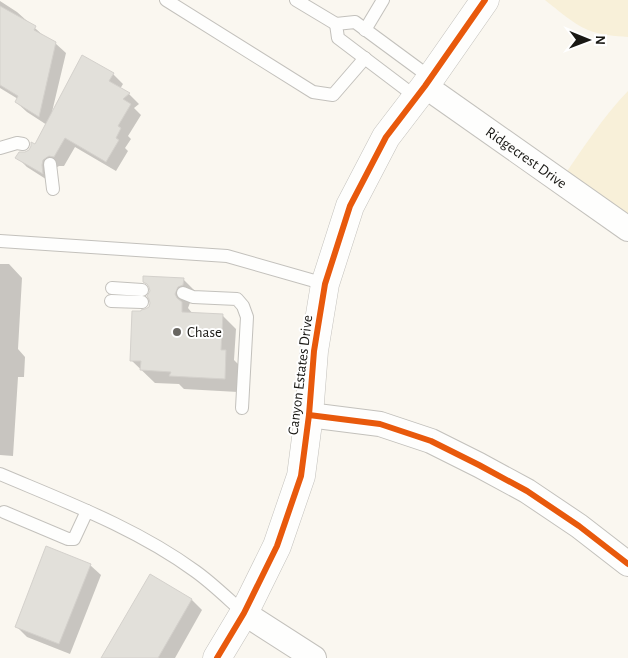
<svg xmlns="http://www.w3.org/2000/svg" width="628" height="658" font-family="'Alegreya Sans',sans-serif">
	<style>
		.green { fill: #f8f0d9 }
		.shadow { fill: #0003 }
		.building { fill: #e2e0da; stroke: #d4d1cc }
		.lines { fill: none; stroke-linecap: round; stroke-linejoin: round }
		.service-casing { stroke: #c3c1bc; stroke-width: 14 }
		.minor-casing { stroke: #c3c1bc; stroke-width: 26 }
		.tertiary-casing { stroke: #c3c1bc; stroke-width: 29 }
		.service { stroke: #fefefd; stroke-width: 12 }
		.minor { stroke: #fefefd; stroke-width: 24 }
		.tertiary { stroke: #fefefd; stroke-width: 28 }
		.cycleway-casing { stroke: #fff; stroke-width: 9 }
		.cycleway { stroke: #e8590c; stroke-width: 6 }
		.poi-dot { fill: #686661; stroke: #fff; stroke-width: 2 }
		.labels { text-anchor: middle; stroke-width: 4; stroke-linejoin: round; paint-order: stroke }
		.street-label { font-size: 15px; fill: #191814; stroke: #fff }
		.poi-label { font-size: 15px; fill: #191814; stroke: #fff; text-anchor: start }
	</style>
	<rect width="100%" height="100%" fill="#faf7f0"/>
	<g class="green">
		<path d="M545,0H628V37C615,36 600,35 588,30C572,23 559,11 545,0Z"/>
		<path d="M628,91V228L561,180C582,150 602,118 628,91Z"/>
	</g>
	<g class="shadow">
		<path d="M0,1L17,12L46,38L55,43L66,53L52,112L113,74L123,84L120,89L129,94L139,104L134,108L141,115L128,136L131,139L125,148L128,151L116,171L75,147L64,166H59L52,170V183L27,167L17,157L26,153L36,145L47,125L27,112L16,102L18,99L0,88Z"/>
		<path d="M0,264H9L22,278L18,349L25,357L24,377H18L13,456L0,455Z"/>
		<path d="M183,279L197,293L191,300L188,308L193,314L222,315L236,329L234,360L239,365L238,392L184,389L179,384L155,383L131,360L151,303V288L144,281Z"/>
		<path d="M90,565L101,575L70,654L27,637L16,626Z"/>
		<path d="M151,576L192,600L202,610L175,658H103Z"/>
	</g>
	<g class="building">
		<path d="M0,6L36,26L34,30L56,42L39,117L15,102L18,96L0,85Z"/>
		<path d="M82,55L114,73L109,81L130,93L123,99L131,104L118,126L121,128L116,138L119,140L106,162L65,138L54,157L49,156L43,160L42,165L43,174L15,158L19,152H25L29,150L31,146V142L35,144Z"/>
		<path d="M143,276L184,278L183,285L178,287L175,294L177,298L182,302V312L223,314L221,350H226L225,379L169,376L171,372L140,370L141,361H130L132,311H141V310L145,309L149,307L150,303L149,299L147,296L150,291L149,287L147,284L143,282Z"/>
		<path d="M46,546L91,564L59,644L15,627Z"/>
		<path d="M150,574L192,599L158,658H101Z"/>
	</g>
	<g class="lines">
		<g class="service-casing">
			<g id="service">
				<path d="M166,0L313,92L333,95L365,58"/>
				<path d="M296,0L336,24"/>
				<path d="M365,30L383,0"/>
				<path d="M416,97L338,38L336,24L355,22L431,78"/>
				<path d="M0,148L17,143L23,144"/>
				<path d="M50,164L53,189"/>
				<path d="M0,241L227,256L325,284"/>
				<path d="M112,288L142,290"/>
				<path d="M183,293L193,297L237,299L243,306L247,317L242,408"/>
				<path d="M111,301L142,302"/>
				<path d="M0,474C66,502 136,528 195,571C212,583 228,599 244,613"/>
				<path d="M4,512L68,539H74L87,511"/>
			</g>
		</g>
		<g class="minor-casing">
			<g id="minor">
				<path id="s1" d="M425,86L628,229"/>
				<path d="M309,415L380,424L431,441L479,465L527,491L579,526L628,564"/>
				<path d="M244,613L314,658"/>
			</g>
		</g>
		<g class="tertiary-casing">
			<path id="tertiary" d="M217,658L244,613L277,546L301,476L309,415L314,351L325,284L350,206L386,137L425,86L485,0"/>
		</g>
		<use href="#service" class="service"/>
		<use href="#minor" class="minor"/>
		<use href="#tertiary" class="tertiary"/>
		<g class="cycleway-casing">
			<g id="cycleway">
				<path d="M309,415L380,424L431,441L479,465L527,491L579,526L628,564"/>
				<path d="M217,658L244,613L277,546L301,476L309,415L314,351L325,284L350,206L386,137L425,86L485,0"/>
			</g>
		</g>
		<use href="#cycleway" class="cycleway"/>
	</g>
	<circle class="poi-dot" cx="177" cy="332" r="5"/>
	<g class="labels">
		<g class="street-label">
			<text dy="5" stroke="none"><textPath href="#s1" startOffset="124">Ridgecrest Drive</textPath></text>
			<text transform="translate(300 375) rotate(-83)" y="5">Canyon Estates Drive</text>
		</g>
		<g class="poi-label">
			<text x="187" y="337">Chase</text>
		</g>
	</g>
	<g transform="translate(588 40) rotate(91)" stroke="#ffffff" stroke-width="4" paint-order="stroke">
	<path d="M0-4L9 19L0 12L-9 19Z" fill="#191814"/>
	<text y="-8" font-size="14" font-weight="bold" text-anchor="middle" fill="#191814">N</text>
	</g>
</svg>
